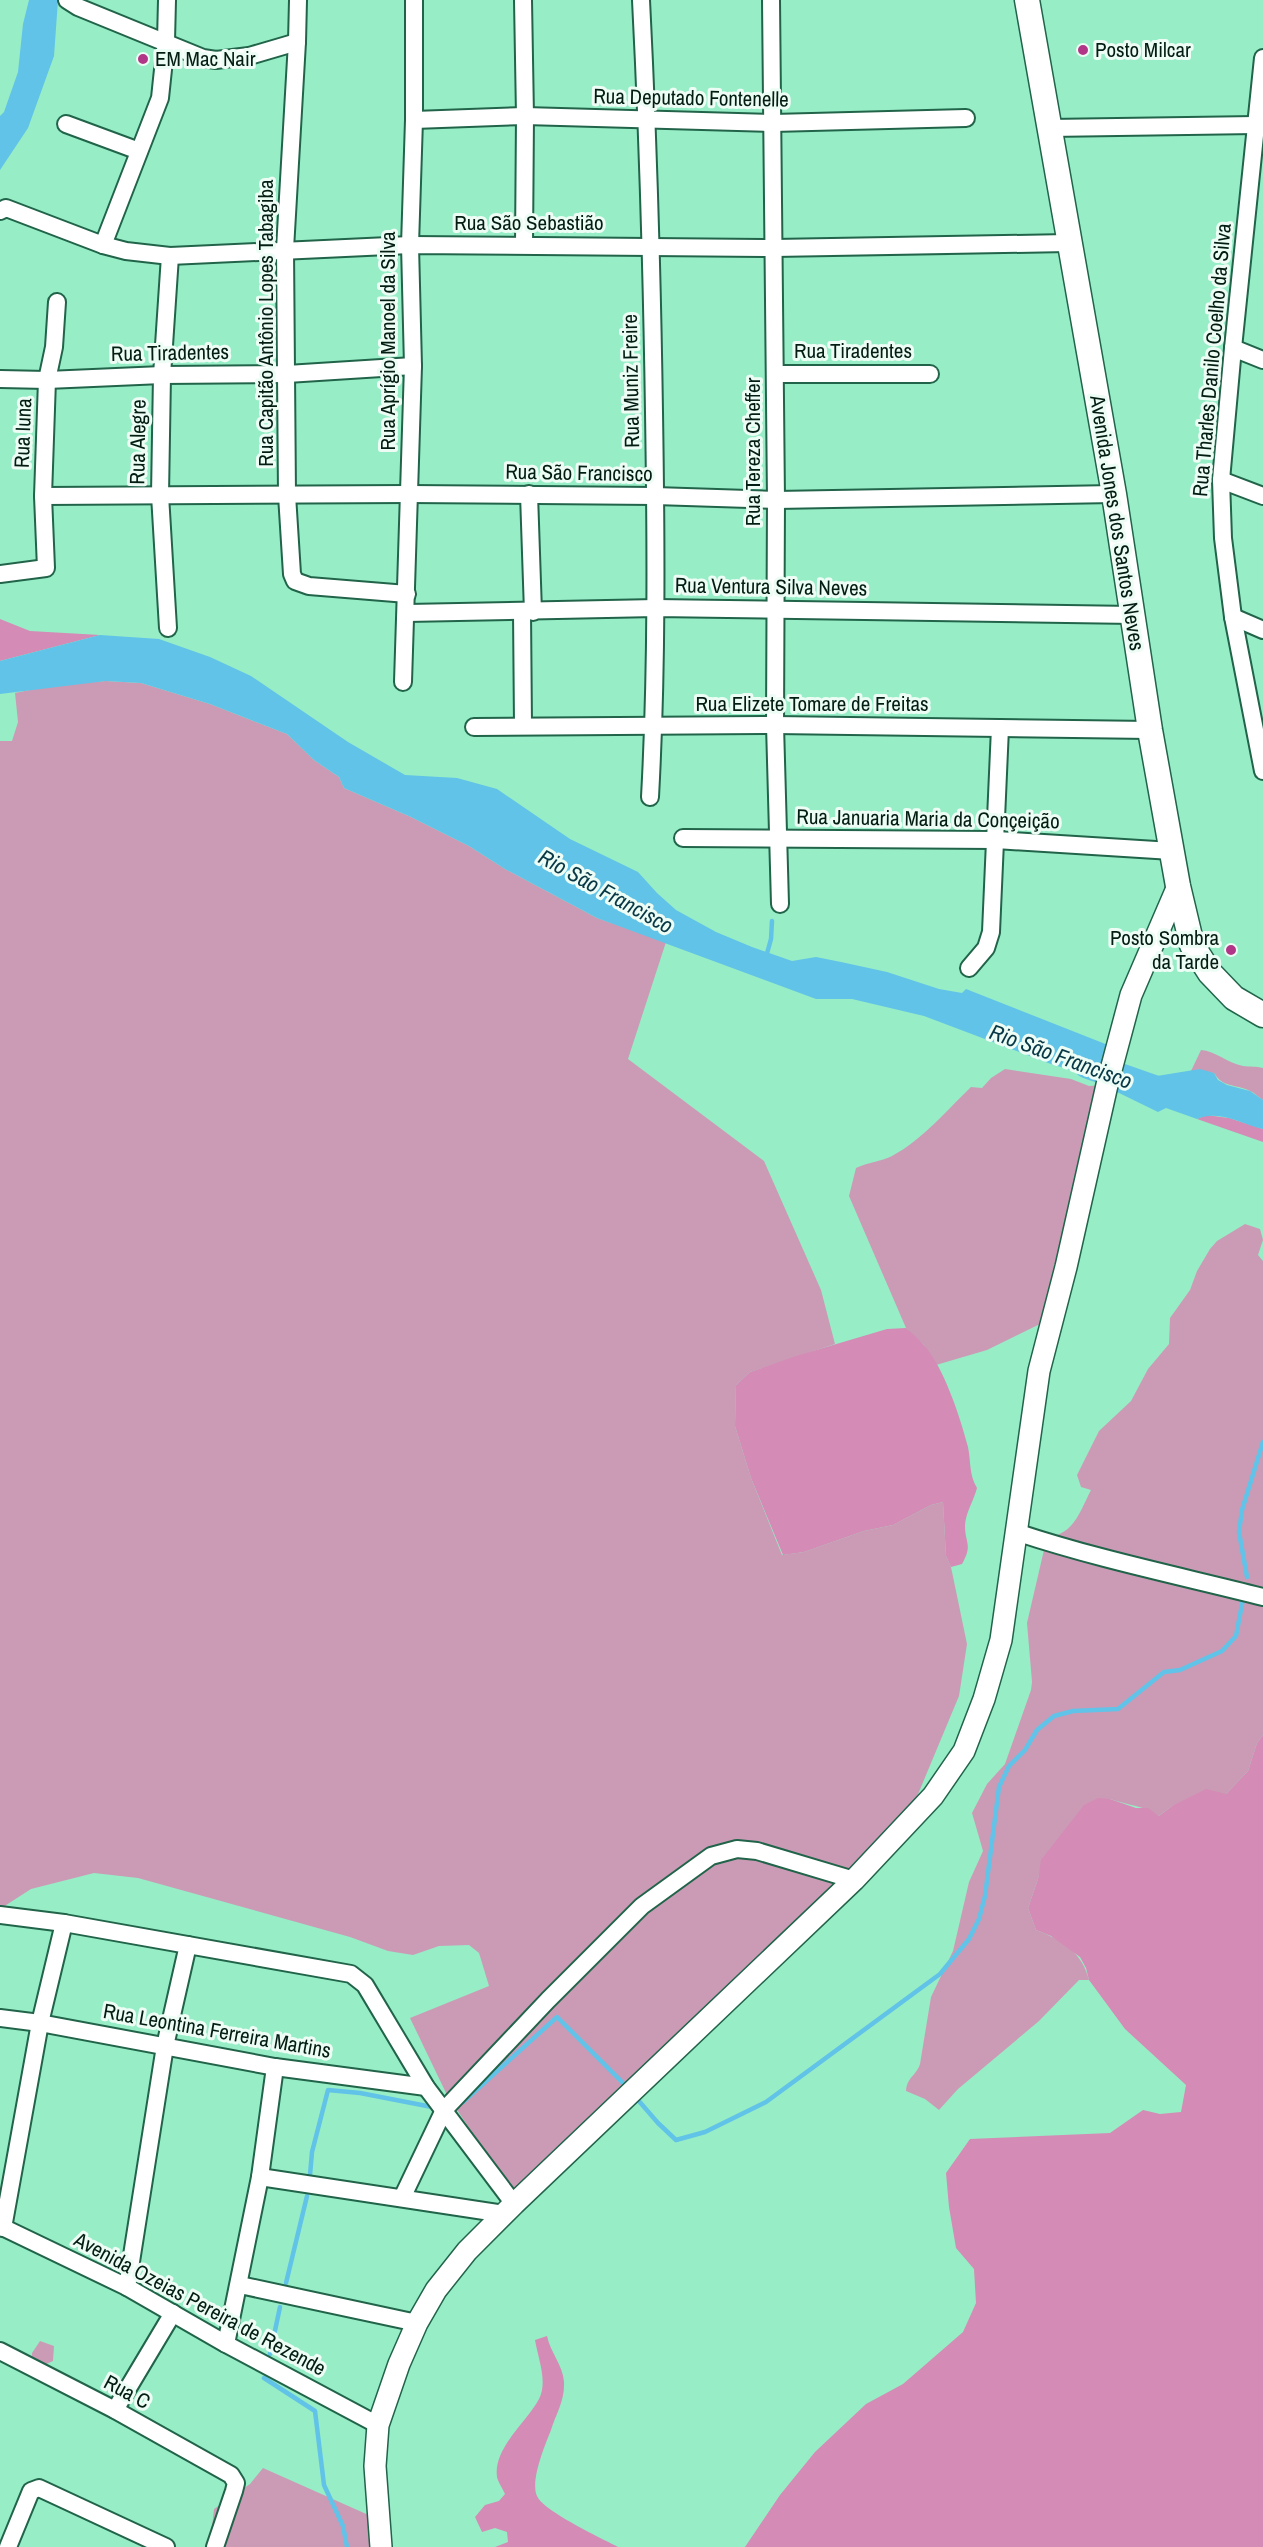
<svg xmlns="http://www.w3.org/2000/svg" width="1263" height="2547" font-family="'Archivo Narrow',sans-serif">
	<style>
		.green { fill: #cb9bb6 }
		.forest { fill: #d48bb5 }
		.water { fill: #61c3e7 }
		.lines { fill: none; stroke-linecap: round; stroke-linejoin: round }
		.stream { stroke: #61c3e7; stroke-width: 4.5 }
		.river { stroke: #61c3e7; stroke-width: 27 }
		.minor-casing { stroke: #21644a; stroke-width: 20 }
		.tertiary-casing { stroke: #21644a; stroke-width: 24 }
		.secondary-casing { stroke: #21644a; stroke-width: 27 }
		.minor { stroke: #fff; stroke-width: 16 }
		.tertiary { stroke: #fff; stroke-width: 21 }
		.secondary { stroke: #fff; stroke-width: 24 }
		.poi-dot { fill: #b13687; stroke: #edfdf5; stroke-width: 2 }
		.labels { text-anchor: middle; stroke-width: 6; stroke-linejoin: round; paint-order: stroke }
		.poi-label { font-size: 21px; fill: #031d13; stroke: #edfdf5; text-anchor: start }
		.street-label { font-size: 21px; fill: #031d13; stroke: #edfdf5 }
		.water-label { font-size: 22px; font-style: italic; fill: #083746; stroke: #edfdf5 }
	</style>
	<rect width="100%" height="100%" fill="#97edc6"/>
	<g class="green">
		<path d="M106,681L141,683L210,704L287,734L314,760L339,777L344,788L411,817L469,846L505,869L597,918L666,942L628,1059L764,1161L821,1290L835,1344L750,1372L736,1385L735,1426L751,1478L782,1555L804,1552L864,1531L893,1525L931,1505L943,1502L946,1556L951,1567L967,1644L959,1696L911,1811L517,2194L506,2183L447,2095L410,2018L489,1986L479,1953L469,1945L439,1946L413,1955L388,1951L350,1937L138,1878L94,1873L31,1889L0,1909V741H12L18,722L15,693L54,685Z"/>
		<path d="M1201,1050C1215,1051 1228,1063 1243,1066C1250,1067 1256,1066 1263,1068V1100C1258,1097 1255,1093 1250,1091C1236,1084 1223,1088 1214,1073L1191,1071Z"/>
		<path d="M1005,1069L1071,1079L1089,1086L1106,1085L1062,1258L1040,1324L987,1350L936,1365L924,1345L906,1328L849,1196L856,1168C869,1162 882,1161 892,1156C922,1140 947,1110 971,1087L982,1088L991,1078Z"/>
		<path d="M1245,1224L1260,1229L1263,1240L1258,1255L1263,1261V1735L1257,1743L1248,1771L1226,1794L1172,1806L1159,1816C1145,1806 1127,1805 1110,1799L1042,1860L1038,1879L1028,1908L1036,1930C1062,1940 1082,1952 1089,1980H1079L1039,2021L958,2089L939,2110L925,2099L906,2091C907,2077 916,2076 920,2064L931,1997L953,1951L969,1882L983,1851L972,1813L987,1784L1005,1764L1031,1690L1032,1682L1027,1623L1047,1537C1074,1535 1080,1511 1091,1490L1081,1487L1077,1475L1099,1431L1131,1401L1148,1369L1169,1344L1170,1318L1190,1290L1197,1271L1210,1249L1217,1241Z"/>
		<path d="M40,2341L54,2346L53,2361L42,2366L32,2362V2353Z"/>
		<path d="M263,2468L373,2517L374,2547H223L212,2527L214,2509L250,2484Z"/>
	</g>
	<g class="forest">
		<path d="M0,619L30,631L100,635L0,661Z"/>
		<path d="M1206,1115L1229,1118L1263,1129V1142L1197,1119Z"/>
		<path d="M906,1328C912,1333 918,1338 923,1344C944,1367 960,1417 968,1447C971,1462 969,1475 977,1488C974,1500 965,1514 965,1526C965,1543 973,1545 962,1564L951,1567L946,1556L943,1502L931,1505L893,1525L864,1531L804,1552L783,1555L751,1478L735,1426L736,1385L750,1372L796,1356L887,1329Z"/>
		<path d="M1263,1735V2547H745L780,2495L815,2452L866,2404L903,2384L963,2332L976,2303L974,2269L956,2248L949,2207L946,2173L970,2139L1110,2133L1143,2110L1160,2114L1181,2112L1186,2085L1125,2029L1089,1980L1086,1968L1080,1957L1051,1936L1036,1930L1028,1908L1038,1879L1041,1860L1084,1805L1098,1798L1110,1799L1136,1808H1148L1159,1816L1172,1806L1206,1789L1226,1794L1248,1771L1257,1743Z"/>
		<path d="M547,2336C550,2352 563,2365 564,2382C565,2400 556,2414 551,2430C545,2445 530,2481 537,2496C543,2511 601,2538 618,2547H495L508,2542L507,2532L495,2528L482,2532L475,2517L485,2505L499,2501L505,2494C503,2489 498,2482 497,2477C493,2448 527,2422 539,2399C548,2382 538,2358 535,2340Z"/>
	</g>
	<g class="water">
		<path d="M29,0H58L54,56L28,128L0,170V116L4,112L18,72L23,24Z"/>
		<path d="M100,635L159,639L210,657L251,676L348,742L405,775L457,778L497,789L570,839L638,872L657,893L676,910L716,932L752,947L792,961L816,957L841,962L887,972L939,989L962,993L966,989L1113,1047L1107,1081L1051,1064L924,1016L852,999H816L597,918L505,869L469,846L411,817L344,788L339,777L314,760L287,734L210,704L141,683L106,681L0,694V661Z"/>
		<path d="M1200,1069L1214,1073L1218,1080L1227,1085L1250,1091L1263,1100V1129C1242,1124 1219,1109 1197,1119L1166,1108L1158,1112L1115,1091L1117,1084L1126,1081Z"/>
	</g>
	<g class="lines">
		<g class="stream">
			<path d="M766,957L771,939L772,921"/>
			<path d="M1247,1577L1239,1532L1242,1510L1263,1442"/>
			<path d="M638,2100L658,2123L676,2140L705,2132L766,2102L940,1974L969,1939L979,1919L985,1896L999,1787L1009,1766L1025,1750L1037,1730L1054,1716L1073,1711L1118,1709L1164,1672L1180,1670L1222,1651L1236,1636L1243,1599"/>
			<path d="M463,2102L557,2017L627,2087"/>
			<path d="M310,2175L312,2152L328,2090L360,2093L432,2107"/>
			<path d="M286,2283L307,2196"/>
			<path d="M270,2354L280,2307"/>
			<path d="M264,2378L315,2411L324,2485L343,2526L347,2547"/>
		</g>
		<path class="river" d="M1087,1065L1164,1092"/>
		<g class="minor-casing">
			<g id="minor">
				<path d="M67,0L78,7L203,58L216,60L249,56L297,42"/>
				<path d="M298,0L297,42L285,249L287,495L292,574L295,581L309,586L407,594"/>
				<path d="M523,0L525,116L524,245"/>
				<path d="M641,0C648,137 652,275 654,412C656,541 657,669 650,797"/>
				<path d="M771,0L776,500L775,725L780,904"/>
				<path d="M1263,58L1233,348L1221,480L1223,538L1233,617L1263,771"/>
				<path d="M414,120L525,116L773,123L966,118"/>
				<path d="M66,124L139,151"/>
				<path d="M1049,128L1256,125"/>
				<path d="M0,211L6,208L103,245L126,251L170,256L410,245L774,248L1068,243"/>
				<path d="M103,245L160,98L166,41L167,0"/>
				<path d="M1233,348L1263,360"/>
				<path d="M776,374H930"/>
				<path d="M0,379L47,380L162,375L287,374L413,366"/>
				<path d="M1221,480L1263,496"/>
				<path d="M529,494L533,612"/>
				<path d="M43,496L409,494L655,496L776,500L1114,494"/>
				<path d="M0,574L46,568L43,496L47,380L54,347L57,302"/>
				<path d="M522,612L523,725"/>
				<path d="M407,613L656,608L1134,615"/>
				<path d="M1233,617L1263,630"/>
				<path d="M168,628L160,495L162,375L170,256"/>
				<path d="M403,682L413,366L410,245L414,120V0"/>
				<path d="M474,727L775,725L1150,730"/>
				<path d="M683,838L996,840L1172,851"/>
				<path d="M969,968L986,948L991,932L1000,728"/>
				<path d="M1016,1532C1097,1559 1180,1576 1263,1597"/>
				<path d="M0,1915L64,1923L351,1974L365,1985L426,2087L514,2204"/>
				<path d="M0,2018L40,2023L275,2067L426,2087"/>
				<path d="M260,2177L504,2214"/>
				<path d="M402,2198L444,2110L548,2000L642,1906L711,1856L737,1849L757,1851L854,1880"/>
				<path d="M0,2226L127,2287L226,2344L378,2425"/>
				<path d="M3,2228L40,2023L64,1923"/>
				<path d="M240,2285L417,2323"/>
				<path d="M127,2287L165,2046L188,1945"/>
				<path d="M226,2344L260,2177L275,2067"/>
				<path d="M0,2351L115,2410L231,2475L236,2483L234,2491L215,2547"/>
				<path d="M115,2410L173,2313"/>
				<path d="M8,2547L31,2491L39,2488L166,2547"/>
			</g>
		</g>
		<g class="tertiary-casing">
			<path id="tertiary" d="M381,2547L375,2466L378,2425L399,2364L417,2323L436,2290L467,2251L514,2204L854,1880L933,1796L964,1751L984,1699L1001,1640L1039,1371L1066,1267L1107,1085L1131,995L1178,886"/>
		</g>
		<g class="secondary-casing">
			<path id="secondary" d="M1027,0L1114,494L1150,730L1178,886L1192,945L1210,973L1234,998L1263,1015"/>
		</g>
		<use href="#minor" class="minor"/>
		<use href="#tertiary" class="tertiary"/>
		<use href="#secondary" class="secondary"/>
	</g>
	<g class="poi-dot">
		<circle cx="1083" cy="50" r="6"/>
		<circle cx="143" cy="59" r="6"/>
		<circle cx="1231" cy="950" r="6"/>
	</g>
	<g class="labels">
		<g class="poi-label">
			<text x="1095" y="57">Posto Milcar</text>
			<text x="155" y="66">EM Mac Nair</text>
			<text x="1219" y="945" text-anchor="end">Posto Sombra<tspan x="1219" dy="24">da Tarde</tspan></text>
		</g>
		<g class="street-label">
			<text transform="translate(691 98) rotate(1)" y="7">Rua Deputado Fontenelle</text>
			<text x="529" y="230">Rua São Sebastião</text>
			<text transform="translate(266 323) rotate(-90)" y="7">Rua Capitão Antônio Lopes Tabagiba</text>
			<text transform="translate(388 341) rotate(-90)" y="7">Rua Aprígio Manoel da Silva</text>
			<text x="853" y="358">Rua Tiradentes</text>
			<text transform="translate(170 353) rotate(-1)" y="7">Rua Tiradentes</text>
			<text transform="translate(1212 360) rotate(-85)" y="7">Rua Tharles Danilo Coelho da Silva</text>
			<text transform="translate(631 381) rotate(-91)" y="7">Rua Muniz Freire</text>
			<text transform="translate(23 433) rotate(-88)" y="7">Rua Iuna</text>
			<text transform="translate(138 442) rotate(-89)" y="7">Rua Alegre</text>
			<text transform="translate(753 452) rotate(-90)" y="7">Rua Tereza Cheffer</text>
			<text transform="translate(579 473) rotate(1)" y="7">Rua São Francisco</text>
			<text transform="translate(1117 523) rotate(81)" y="7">Avenida Jones dos Santos Neves</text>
			<text transform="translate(771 587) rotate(1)" y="7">Rua Ventura Silva Neves</text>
			<text x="812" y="711">Rua Elizete Tomare de Freitas</text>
			<text transform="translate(928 819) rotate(1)" y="7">Rua Januaria Maria da Conçeição</text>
			<text transform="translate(217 2031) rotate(10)" y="7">Rua Leontina Ferreira Martins</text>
			<text transform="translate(200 2304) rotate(28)" y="7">Avenida Ozeias Pereira de Rezende</text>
			<text transform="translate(127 2392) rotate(28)" y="7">Rua C</text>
		</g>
		<g class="water-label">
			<text transform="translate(606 891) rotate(29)" y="8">Rio São Francisco</text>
			<text transform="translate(1061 1056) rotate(20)" y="8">Rio São Francisco</text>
		</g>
	</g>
</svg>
